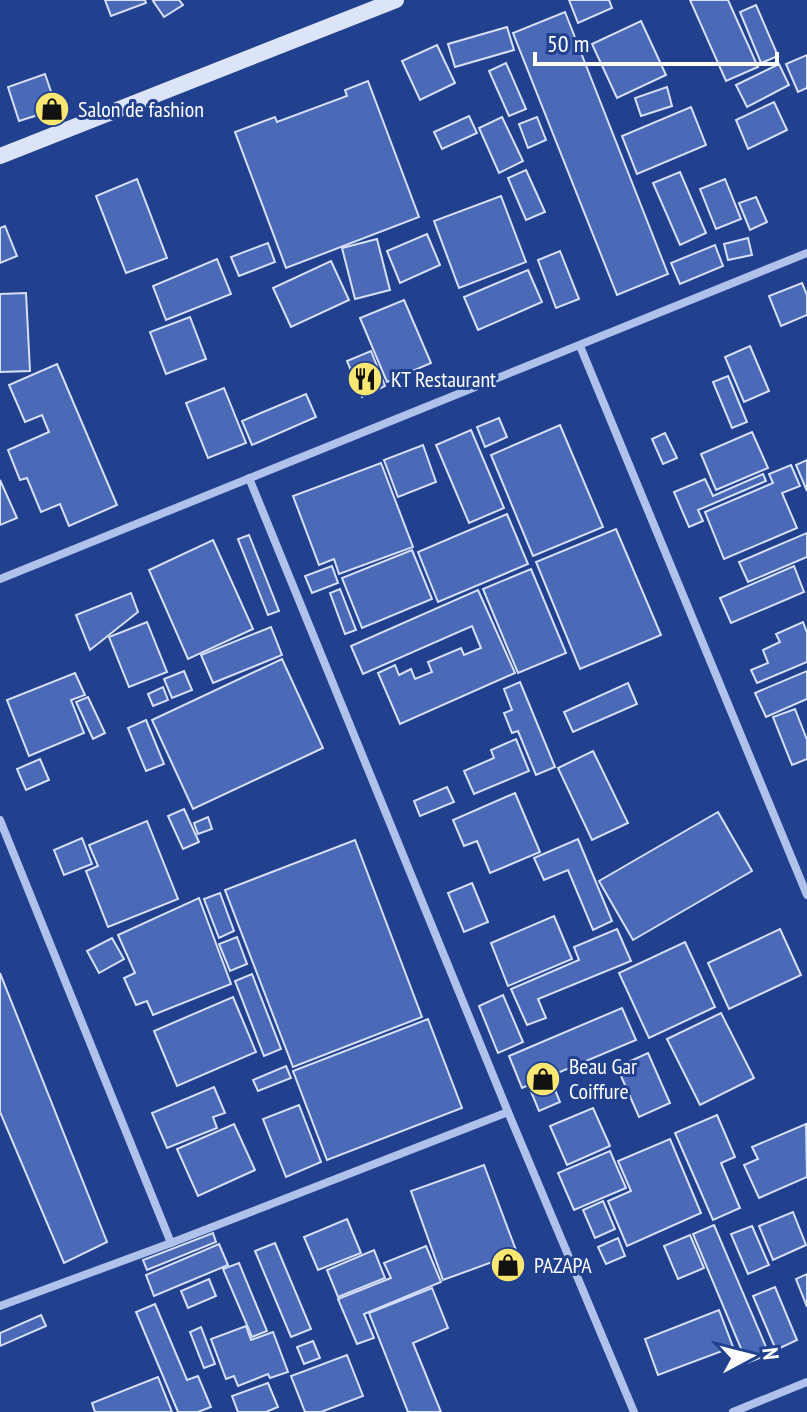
<svg xmlns="http://www.w3.org/2000/svg" width="807" height="1412" font-family="'PT Sans Narrow',sans-serif">
	<style>
		.building { fill: #4a69b6; stroke: #d6e0f9; stroke-width: 2 }
		.lines { fill: none; stroke-linecap: round; stroke-linejoin: round }
		.street { stroke: #b0c2ec; stroke-width: 8 }
		.secondary { stroke: #dce4f9; stroke-width: 16 }
		.labels { text-anchor: middle; stroke-width: 6; stroke-linejoin: round; paint-order: stroke }
		.poi-label { font-size: 22px; fill: #fff; stroke: #21408e; text-anchor: start }
	</style>
	<rect width="100%" height="100%" fill="#21408e"/>
	<g class="building">
		<path d="M105,0H145L146,3L111,16Z"/>
		<path d="M155,0H179L183,5L164,17L153,1Z"/>
		<path d="M569,0H609L612,8L578,23Z"/>
		<path d="M690,0H728L758,67L726,81Z"/>
		<path d="M756,5L778,56L761,63L740,12Z"/>
		<path d="M565,12L668,274L617,295L513,33Z"/>
		<path d="M641,21L666,75L617,98L592,44Z"/>
		<path d="M507,27L514,50L455,67L448,44Z"/>
		<path d="M437,45L455,83L420,100L402,61Z"/>
		<path d="M807,55V88L798,92L786,64Z"/>
		<path d="M506,63L526,109L509,116L489,71Z"/>
		<path d="M779,64L789,85L747,107L736,85Z"/>
		<path d="M45,74L57,109L19,121L8,87Z"/>
		<path d="M368,81L419,217L286,268L235,132L275,117L277,122L347,96L345,90Z"/>
		<path d="M667,87L672,106L641,116L635,98Z"/>
		<path d="M774,102L787,130L748,149L736,120Z"/>
		<path d="M691,107L706,145L637,174L622,136Z"/>
		<path d="M469,116L477,133L442,149L434,132Z"/>
		<path d="M502,117L523,161L499,173L479,128Z"/>
		<path d="M537,117L546,140L528,148L519,124Z"/>
		<path d="M526,170L545,212L526,220L508,178Z"/>
		<path d="M680,172L706,233L680,245L653,183Z"/>
		<path d="M137,179L167,258L126,273L96,196Z"/>
		<path d="M725,179L741,219L716,229L700,189Z"/>
		<path d="M501,196L526,262L459,288L434,221Z"/>
		<path d="M756,197L767,222L750,230L739,203Z"/>
		<path d="M5,226L17,256L0,263V228Z"/>
		<path d="M427,234L440,265L400,283L387,251Z"/>
		<path d="M748,238L752,255L728,260L724,244Z"/>
		<path d="M377,239L390,290L355,299L342,248Z"/>
		<path d="M268,243L275,262L239,276L231,257Z"/>
		<path d="M715,245L723,266L680,284L671,263Z"/>
		<path d="M560,251L579,299L556,308L538,260Z"/>
		<path d="M217,259L231,294L166,320L153,286Z"/>
		<path d="M331,261L349,300L291,327L273,288Z"/>
		<path d="M528,270L542,302L478,330L464,297Z"/>
		<path d="M802,283L807,295V315L781,326L769,296Z"/>
		<path d="M26,293L30,371L0,372V294Z"/>
		<path d="M404,300L431,363L387,382L360,318Z"/>
		<path d="M190,317L206,359L166,374L150,332Z"/>
		<path d="M750,346L769,391L744,402L725,357Z"/>
		<path d="M371,351L385,386L362,397L347,361Z"/>
		<path d="M57,364L117,505L69,526L60,504L41,512L27,478L20,480L8,450L49,432L42,415L25,422L9,385Z"/>
		<path d="M728,376L747,422L732,428L713,382Z"/>
		<path d="M224,388L246,443L208,458L186,403Z"/>
		<path d="M306,394L316,417L252,445L242,421Z"/>
		<path d="M499,418L507,437L485,447L477,427Z"/>
		<path d="M560,425L603,527L533,556L491,455Z"/>
		<path d="M471,430L504,508L469,523L436,445Z"/>
		<path d="M752,432L768,468L716,490L701,454Z"/>
		<path d="M665,433L677,458L663,464L652,439Z"/>
		<path d="M423,445L436,482L398,497L384,460Z"/>
		<path d="M807,460V491L796,465Z"/>
		<path d="M381,463L413,547L339,574L334,559L319,565L293,496Z"/>
		<path d="M791,465L800,486L782,493L797,528L724,559L705,512L773,483L769,474Z"/>
		<path d="M763,474L766,481L698,510L703,521L689,527L674,492L705,479L713,496Z"/>
		<path d="M0,480L17,518L0,525Z"/>
		<path d="M507,514L528,564L438,602L418,552Z"/>
		<path d="M616,529L661,635L580,669L536,562Z"/>
		<path d="M807,533V557L748,582L739,562Z"/>
		<path d="M249,535L279,611L268,615L238,539Z"/>
		<path d="M213,540L253,629L188,659L149,570Z"/>
		<path d="M412,550L432,599L362,628L342,578Z"/>
		<path d="M332,566L338,583L312,593L305,576Z"/>
		<path d="M794,566L804,592L731,623L720,598Z"/>
		<path d="M531,569L566,653L518,673L483,589Z"/>
		<path d="M340,589L356,630L345,634L330,593Z"/>
		<path d="M478,590L515,673L400,724L378,673L395,665L399,675L411,669L415,679L432,672L428,662L461,648L464,655L481,648L472,626L363,674L351,646Z"/>
		<path d="M131,593L138,612L90,650L76,615Z"/>
		<path d="M147,622L167,672L129,687L109,637Z"/>
		<path d="M803,622L807,633V662L757,683L751,670L768,663L763,650L780,642L776,634Z"/>
		<path d="M271,627L282,655L213,683L201,655Z"/>
		<path d="M282,659L323,748L193,809L152,720Z"/>
		<path d="M184,671L192,690L172,698L164,679Z"/>
		<path d="M807,671V699L766,717L755,693Z"/>
		<path d="M75,673L85,695L71,700L84,733L29,756L7,700Z"/>
		<path d="M520,682L555,767L536,775L518,731L512,733L504,713L512,710L504,689Z"/>
		<path d="M628,683L637,704L573,732L564,712Z"/>
		<path d="M163,687L168,700L153,706L148,694Z"/>
		<path d="M88,697L105,733L93,739L76,702Z"/>
		<path d="M795,709L807,740V759L792,765L773,717Z"/>
		<path d="M146,720L164,764L146,771L128,728Z"/>
		<path d="M516,739L529,771L474,794L464,771L494,758L491,750Z"/>
		<path d="M593,751L628,823L592,840L558,768Z"/>
		<path d="M40,759L49,780L26,790L17,769Z"/>
		<path d="M447,787L454,802L420,816L414,801Z"/>
		<path d="M515,793L540,852L490,873L477,841L464,846L453,820Z"/>
		<path d="M184,809L199,842L183,849L168,816Z"/>
		<path d="M718,812L752,871L633,940L599,881Z"/>
		<path d="M208,817L212,829L198,834L194,823Z"/>
		<path d="M147,821L178,899L108,927L86,871L98,866L89,845Z"/>
		<path d="M82,838L92,864L64,875L54,850Z"/>
		<path d="M578,839L612,921L593,930L568,870L544,880L534,858Z"/>
		<path d="M355,840L422,1017L293,1067L225,890Z"/>
		<path d="M472,883L488,922L464,932L448,893Z"/>
		<path d="M220,893L234,931L219,938L204,899Z"/>
		<path d="M199,898L231,984L153,1015L147,1001L136,1005L124,978L135,973L118,935Z"/>
		<path d="M554,916L572,959L508,986L491,943Z"/>
		<path d="M617,929L631,961L538,999L546,1018L527,1025L511,989L579,960L574,947Z"/>
		<path d="M780,929L801,975L729,1009L708,963Z"/>
		<path d="M237,937L247,964L230,971L219,944Z"/>
		<path d="M112,938L124,959L99,973L87,951Z"/>
		<path d="M685,942L715,1007L649,1038L619,973Z"/>
		<path d="M0,973L107,1242L64,1263L0,1112Z"/>
		<path d="M252,974L281,1049L264,1056L235,981Z"/>
		<path d="M503,995L523,1042L498,1053L479,1006Z"/>
		<path d="M233,997L256,1052L177,1086L154,1031Z"/>
		<path d="M622,1008L636,1040L522,1088L509,1056Z"/>
		<path d="M721,1013L754,1078L700,1105L667,1039Z"/>
		<path d="M428,1019L462,1108L327,1160L293,1071Z"/>
		<path d="M648,1053L670,1103L639,1117L617,1067Z"/>
		<path d="M286,1066L291,1078L258,1091L253,1080Z"/>
		<path d="M551,1080L560,1102L539,1111L530,1089Z"/>
		<path d="M214,1087L225,1113L213,1117L217,1128L167,1148L152,1113Z"/>
		<path d="M299,1105L321,1162L286,1177L263,1119Z"/>
		<path d="M593,1108L610,1146L567,1165L550,1126Z"/>
		<path d="M717,1115L735,1157L721,1163L740,1208L713,1220L675,1133Z"/>
		<path d="M234,1124L255,1170L198,1196L177,1149Z"/>
		<path d="M806,1124L807,1177L759,1198L744,1165L758,1159L752,1147Z"/>
		<path d="M670,1139L701,1213L627,1246L608,1201L631,1191L618,1161Z"/>
		<path d="M610,1151L626,1188L574,1210L558,1173Z"/>
		<path d="M484,1165L517,1253L443,1280L411,1191Z"/>
		<path d="M603,1201L615,1229L595,1238L583,1210Z"/>
		<path d="M793,1212L806,1245L773,1260L759,1226Z"/>
		<path d="M347,1219L361,1253L318,1270L304,1237Z"/>
		<path d="M714,1225L769,1354L747,1363L693,1234Z"/>
		<path d="M752,1226L769,1265L748,1274L731,1234Z"/>
		<path d="M213,1233L216,1242L147,1270L143,1260Z"/>
		<path d="M690,1235L704,1268L678,1279L664,1246Z"/>
		<path d="M618,1238L625,1256L606,1264L598,1247Z"/>
		<path d="M275,1243L311,1329L291,1337L255,1251Z"/>
		<path d="M219,1244L228,1265L154,1296L146,1275Z"/>
		<path d="M426,1246L441,1282L364,1314L374,1338L357,1344L338,1299L391,1278L384,1263Z"/>
		<path d="M374,1250L385,1278L338,1297L327,1270Z"/>
		<path d="M239,1263L267,1331L252,1337L223,1269Z"/>
		<path d="M807,1274V1307L796,1279Z"/>
		<path d="M209,1279L216,1296L188,1308L181,1291Z"/>
		<path d="M775,1287L797,1340L776,1350L753,1296Z"/>
		<path d="M432,1288L448,1328L413,1343L441,1412H408L369,1313Z"/>
		<path d="M155,1304L187,1380L198,1376L211,1407L198,1412H178L136,1312Z"/>
		<path d="M719,1310L733,1347L658,1375L645,1339Z"/>
		<path d="M41,1315L46,1326L0,1346V1333Z"/>
		<path d="M246,1326L251,1340L273,1332L288,1372L270,1378L268,1374L238,1386L234,1376L226,1379L211,1339Z"/>
		<path d="M201,1327L215,1364L204,1368L190,1332Z"/>
		<path d="M313,1341L320,1358L304,1364L297,1347Z"/>
		<path d="M347,1355L363,1396L321,1412H305L291,1376Z"/>
		<path d="M158,1377L172,1412H95L92,1403Z"/>
		<path d="M268,1383L278,1407L266,1412H238L232,1396Z"/>
	</g>
	<g class="lines">
		<g class="street">
			<path d="M580,346L807,895"/>
			<path d="M249,478L508,1112L634,1412"/>
			<path d="M0,579L807,253"/>
			<path d="M0,820L171,1243"/>
			<path d="M0,1306L171,1243L508,1112"/>
			<path d="M733,1412L807,1382"/>
		</g>
		<path class="secondary" d="M0,156L396,0"/>
	</g>
	<defs>
		<g id="shop-disc" transform="scale(1.8)"><circle r="9.5" fill="#f9e772" stroke="#21408e"/><path d="M-5-2.5h2.3a2.7 3.5 0 0 1 5.4 0H5L5.5 6h-11ZM-1.5-2.5h3a1.5 2.3 0 0 0-3 0Z" fill="#111"/></g>
		<g id="restaurant-disc" transform="scale(1.8)"><circle r="9.5" fill="#f9e772" stroke="#21408e"/><path d="M-5-6h1v4h1v-4h1v4h1v-4h1v5L-1.5 .5V6h-2V.5L-5-1ZM5-6V6H3V1.5H1.5Q1.5-4 5-6Z" fill="#111"/></g>
	</defs>
	<g fill-rule="evenodd">
		<use href="#shop-disc" x="52" y="109"/>
		<use href="#restaurant-disc" x="365" y="379"/>
		<use href="#shop-disc" x="543" y="1079"/>
		<use href="#shop-disc" x="508" y="1265"/>
	</g>
	<g class="labels">
		<g class="poi-label">
			<text x="78" y="117">Salon de fashion</text>
			<text x="391" y="387">KT Restaurant</text>
			<text x="569" y="1074">Beau Gar<tspan x="569" dy="25">Coiffure</tspan></text>
			<text x="534" y="1273">PAZAPA</text>
		</g>
	</g>
	<g transform="translate(751 1356) rotate(83)" stroke="#21408e" stroke-width="6" paint-order="stroke">
	<path d="M0-6L14 30L0 20L-14 30Z" fill="#ffffff"/>
	<text y="-12" font-size="22" font-weight="bold" text-anchor="middle" fill="#ffffff">N</text>
	</g>
	<path d="M535 52v12h242v-12" fill="none" stroke="#ffffff" stroke-width="4"/>
	<text x="547" y="52" font-size="24" fill="#ffffff" stroke="#21408e" stroke-width="6" paint-order="stroke">50 m</text>
</svg>
